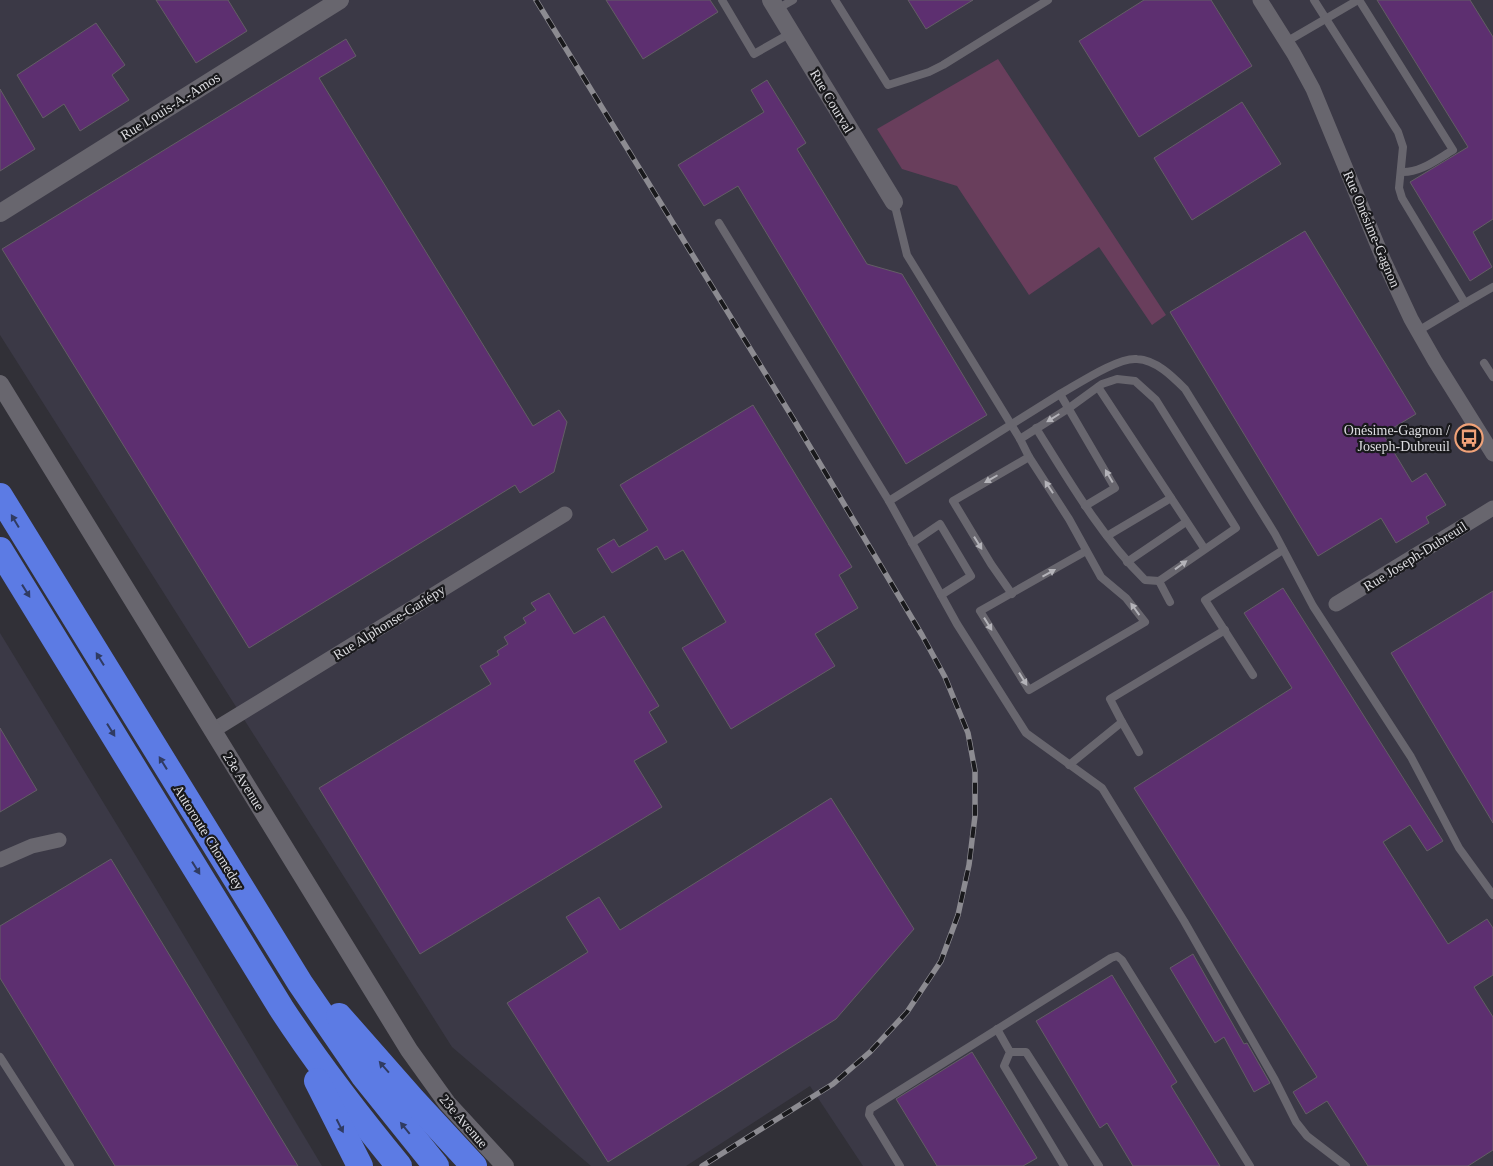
<svg xmlns="http://www.w3.org/2000/svg" width="1493" height="1166" font-family="'Times New Roman',serif">
	<style>
		.built { fill: #3b3946 }
		.green { fill: #693e5c }
		.building { fill: #5d2f70; stroke: #635e65 }
		.lines { fill: none; stroke-linecap: round; stroke-linejoin: round }
		.service { stroke: #68666e; stroke-width: 8 }
		.minor { stroke: #68666e; stroke-width: 15 }
		.tertiary { stroke: #68666e; stroke-width: 18 }
		.motorway { stroke: #5c7be4; stroke-width: 26 }
		.rail-casing { stroke: #8c8b91; stroke-width: 5.5 }
		.rail { stroke: #19191c; stroke-width: 4; stroke-dasharray: 11; stroke-linecap: butt }
		.oneway { fill: #b4b3b9 }
		.oneway2 { fill: #303b62 }
		.labels { text-anchor: middle; stroke-width: 4.5; stroke-linejoin: round; paint-order: stroke }
		.street-label { font-size: 14px; fill: #dddde1; stroke: #19191c }
		.poi-label { font-size: 14px; fill: #dddde1; stroke: #19191c; text-anchor: end }
	</style>
	<rect width="100%" height="100%" fill="#313037"/>
	<g class="built">
		<path d="M0,0H1493V1166H863L810,1086L686,1166H591L452,1047L0,335Z"/>
		<path d="M0,633L153,884L322,1166H0Z"/>
	</g>
	<path class="green" d="M998,59L1166,315L1152,325L1099,247L1029,295L957,186L902,169L877,129Z"/>
	<g class="building">
		<path d="M156,0H228L247,31L196,63Z"/>
		<path d="M606,0H710L718,12L643,59Z"/>
		<path d="M908,0H973L926,29Z"/>
		<path d="M1144,0H1211L1252,66L1139,137L1079,41Z"/>
		<path d="M1377,0H1470L1493,37V219L1473,232L1492,267L1470,281L1410,182L1468,147Z"/>
		<path d="M96,23L125,65L112,75L129,100L80,131L64,104L43,118L17,75Z"/>
		<path d="M346,39L356,56L319,78L533,426L559,410L567,422L554,472L520,493L515,485L249,648L2,249Z"/>
		<path d="M767,80L806,143L797,149L867,264L902,274L987,415L906,464L738,186L704,206L678,165L764,112L751,90Z"/>
		<path d="M0,89L35,149L0,171Z"/>
		<path d="M1242,102L1281,164L1192,220L1154,158Z"/>
		<path d="M1305,231L1416,414L1383,434L1412,482L1426,473L1446,505L1426,517L1429,523L1396,543L1381,518L1318,556L1170,312Z"/>
		<path d="M753,405L852,567L839,575L858,608L815,634L835,666L731,729L682,648L726,622L683,550L665,560L657,546L612,573L597,549L614,539L619,547L648,530L620,485Z"/>
		<path d="M1283,588L1443,841L1427,851L1410,825L1383,842L1448,944L1487,919L1493,928V975L1474,987L1493,1017V1150L1468,1166H1368L1327,1101L1306,1114L1293,1092L1317,1077L1134,788L1292,688L1244,613Z"/>
		<path d="M1493,591V823L1391,653Z"/>
		<path d="M549,593L574,634L604,616L659,706L649,712L667,742L634,761L662,807L420,954L319,788L491,684L480,666L499,655L497,651L508,644L504,637L526,623L523,618L536,610L531,603Z"/>
		<path d="M0,728L37,790L0,812Z"/>
		<path d="M831,798L914,929L836,1019L608,1162L507,1003L588,952L566,917L599,897L620,930Z"/>
		<path d="M111,859L298,1166H115L0,978V926Z"/>
		<path d="M1193,954L1244,1044L1247,1043L1270,1083L1254,1092L1224,1037L1215,1043L1170,968Z"/>
		<path d="M1112,975L1177,1082L1171,1086L1220,1166H1133L1107,1123L1100,1128L1036,1021Z"/>
		<path d="M972,1052L1037,1158L1023,1166H937L896,1099Z"/>
	</g>
	<g class="lines">
		<g class="service">
			<path d="M722,0L754,54L791,33"/>
			<path d="M835,0L888,85L929,72L943,65L1048,0"/>
			<path d="M1314,0L1398,132L1403,147L1399,188L1402,198L1465,303L1418,331"/>
			<path d="M1359,0L1453,150C1436,160 1420,173 1401,172"/>
			<path d="M777,9L793,0"/>
			<path d="M1286,42L1358,0"/>
			<path d="M894,202L907,255L1020,439L1029,457L1069,519L1101,577L1126,598L1145,622L1029,690L980,611L1086,551"/>
			<path d="M719,223L889,501"/>
			<path d="M1465,303L1493,287"/>
			<path d="M1484,363L1493,377"/>
			<path d="M1098,387L1204,548"/>
			<path d="M1060,394C1078,384 1118,357 1137,359C1156,360 1172,376 1185,389L1275,534L1313,606L1411,757L1459,848L1493,895"/>
			<path d="M1020,439L1069,408L1102,384L1117,379L1135,381L1156,400L1236,528L1159,581L1145,580C1101,536 1069,481 1036,428"/>
			<path d="M1085,506L1115,488L1060,394L889,501L957,624L1026,733L1102,788L1184,921L1275,1080L1296,1122L1307,1136L1346,1166"/>
			<path d="M1107,536L1171,498"/>
			<path d="M912,543L940,524L971,576L941,595"/>
			<path d="M1127,562L1186,522"/>
			<path d="M1159,581L1170,602"/>
			<path d="M1012,594L991,564L953,501L1029,457"/>
			<path d="M1253,675L1205,600L1283,550"/>
			<path d="M1122,722L1139,752"/>
			<path d="M1069,765L1122,722L1110,699L1225,630"/>
			<path d="M997,1029L1010,1052L1004,1066L1064,1166"/>
			<path d="M1010,1052H1026L1099,1166"/>
			<path d="M0,1057L70,1166"/>
			<path d="M900,1166L869,1115L870,1109L1111,958L1117,956L1122,960L1250,1166"/>
		</g>
		<g class="minor">
			<path d="M1260,0L1294,54L1313,89L1384,261L1411,319L1435,361L1493,454"/>
			<path d="M1336,604L1493,508"/>
			<path d="M212,731L565,514"/>
			<path d="M0,860L32,846L59,840"/>
		</g>
		<g class="tertiary">
			<path d="M771,0L894,202"/>
			<path d="M0,213L340,0"/>
			<path d="M0,384L409,1050L447,1103L505,1166"/>
		</g>
		<g class="motorway">
			<path d="M0,496L300,983L363,1075L436,1166"/>
			<path d="M0,550L281,1008C317,1063 357,1115 399,1166"/>
			<path d="M339,1016L413,1100L474,1166"/>
			<path d="M317,1081L360,1166"/>
		</g>
		<g class="rail-casing">
			<path id="rail" d="M536,0L794,420L922,635L945,677L968,733L975,771V816L969,865L958,915L941,961L907,1012L870,1052L833,1084L702,1166"/>
		</g>
		<use href="#rail" class="rail"/>
	</g>
	<defs><path id="oneway-solid" d="M-6-.8H1V-3.2L6.5 0L1 3.2V.8H-6Z" transform="scale(1.25)"/></defs>
	<g class="oneway">
		<use href="#oneway-solid" transform="translate(1053 418) rotate(148)"/>
		<use href="#oneway-solid" transform="translate(1109 476) rotate(-120)"/>
		<use href="#oneway-solid" transform="translate(991 479) rotate(150)"/>
		<use href="#oneway-solid" transform="translate(1049 487) rotate(-123)"/>
		<use href="#oneway-solid" transform="translate(978 543) rotate(58)"/>
		<use href="#oneway-solid" transform="translate(1181 565) rotate(-36)"/>
		<use href="#oneway-solid" transform="translate(1049 573) rotate(-29)"/>
		<use href="#oneway-solid" transform="translate(1135 609) rotate(-126)"/>
		<use href="#oneway-solid" transform="translate(988 624) rotate(58)"/>
		<use href="#oneway-solid" transform="translate(1023 679) rotate(58)"/>
	</g>
	<g class="oneway2">
		<use href="#oneway-solid" transform="translate(15 521) rotate(-121)"/>
		<use href="#oneway-solid" transform="translate(26 591) rotate(58)"/>
		<use href="#oneway-solid" transform="translate(100 659) rotate(-122)"/>
		<use href="#oneway-solid" transform="translate(111 730) rotate(58)"/>
		<use href="#oneway-solid" transform="translate(163 763) rotate(-122)"/>
		<use href="#oneway-solid" transform="translate(196 868) rotate(58)"/>
		<use href="#oneway-solid" transform="translate(384 1067) rotate(-131)"/>
		<use href="#oneway-solid" transform="translate(340 1126) rotate(63)"/>
		<use href="#oneway-solid" transform="translate(405 1128) rotate(-129)"/>
	</g>
	<defs>
		<g id="bus-ring" transform="scale(1.4375)"><circle r="9.5" fill="#19191c" stroke="#f0a278" stroke-width="1.5"/><path d="M-5-6H5V4H4V6H2V4H-2V6H-4V4H-5ZM-3.5-4V0h7V-4ZM-3.5 1.2v1.5H-2V1.2ZM2 1.2v1.5H3.5V1.2Z" fill="#f0a278"/></g>
	</defs>
	<g fill-rule="evenodd">
		<use href="#bus-ring" x="1469" y="438"/>
	</g>
	<g class="labels">
		<g class="street-label">
			<text transform="translate(832 101) rotate(59)" y="5">Rue Courval</text>
			<text transform="translate(170 106) rotate(-32)" y="5">Rue Louis-A.-Amos</text>
			<text transform="translate(1372 229) rotate(67)" y="5">Rue Onésime-Gagnon</text>
			<text transform="translate(1415 556) rotate(-32)" y="5">Rue Joseph-Dubreuil</text>
			<text transform="translate(389 622) rotate(-32)" y="5">Rue Alphonse-Gariépy</text>
			<text transform="translate(244 781) rotate(58)" y="5">23e Avenue</text>
			<text transform="translate(209 837) rotate(58)" y="5">Autoroute Chomedey</text>
			<text transform="translate(464 1121) rotate(49)" y="5">23e Avenue</text>
		</g>
		<g class="poi-label">
			<text x="1450" y="435">Onésime-Gagnon /<tspan x="1450" dy="16">Joseph-Dubreuil</tspan></text>
		</g>
	</g>
</svg>
